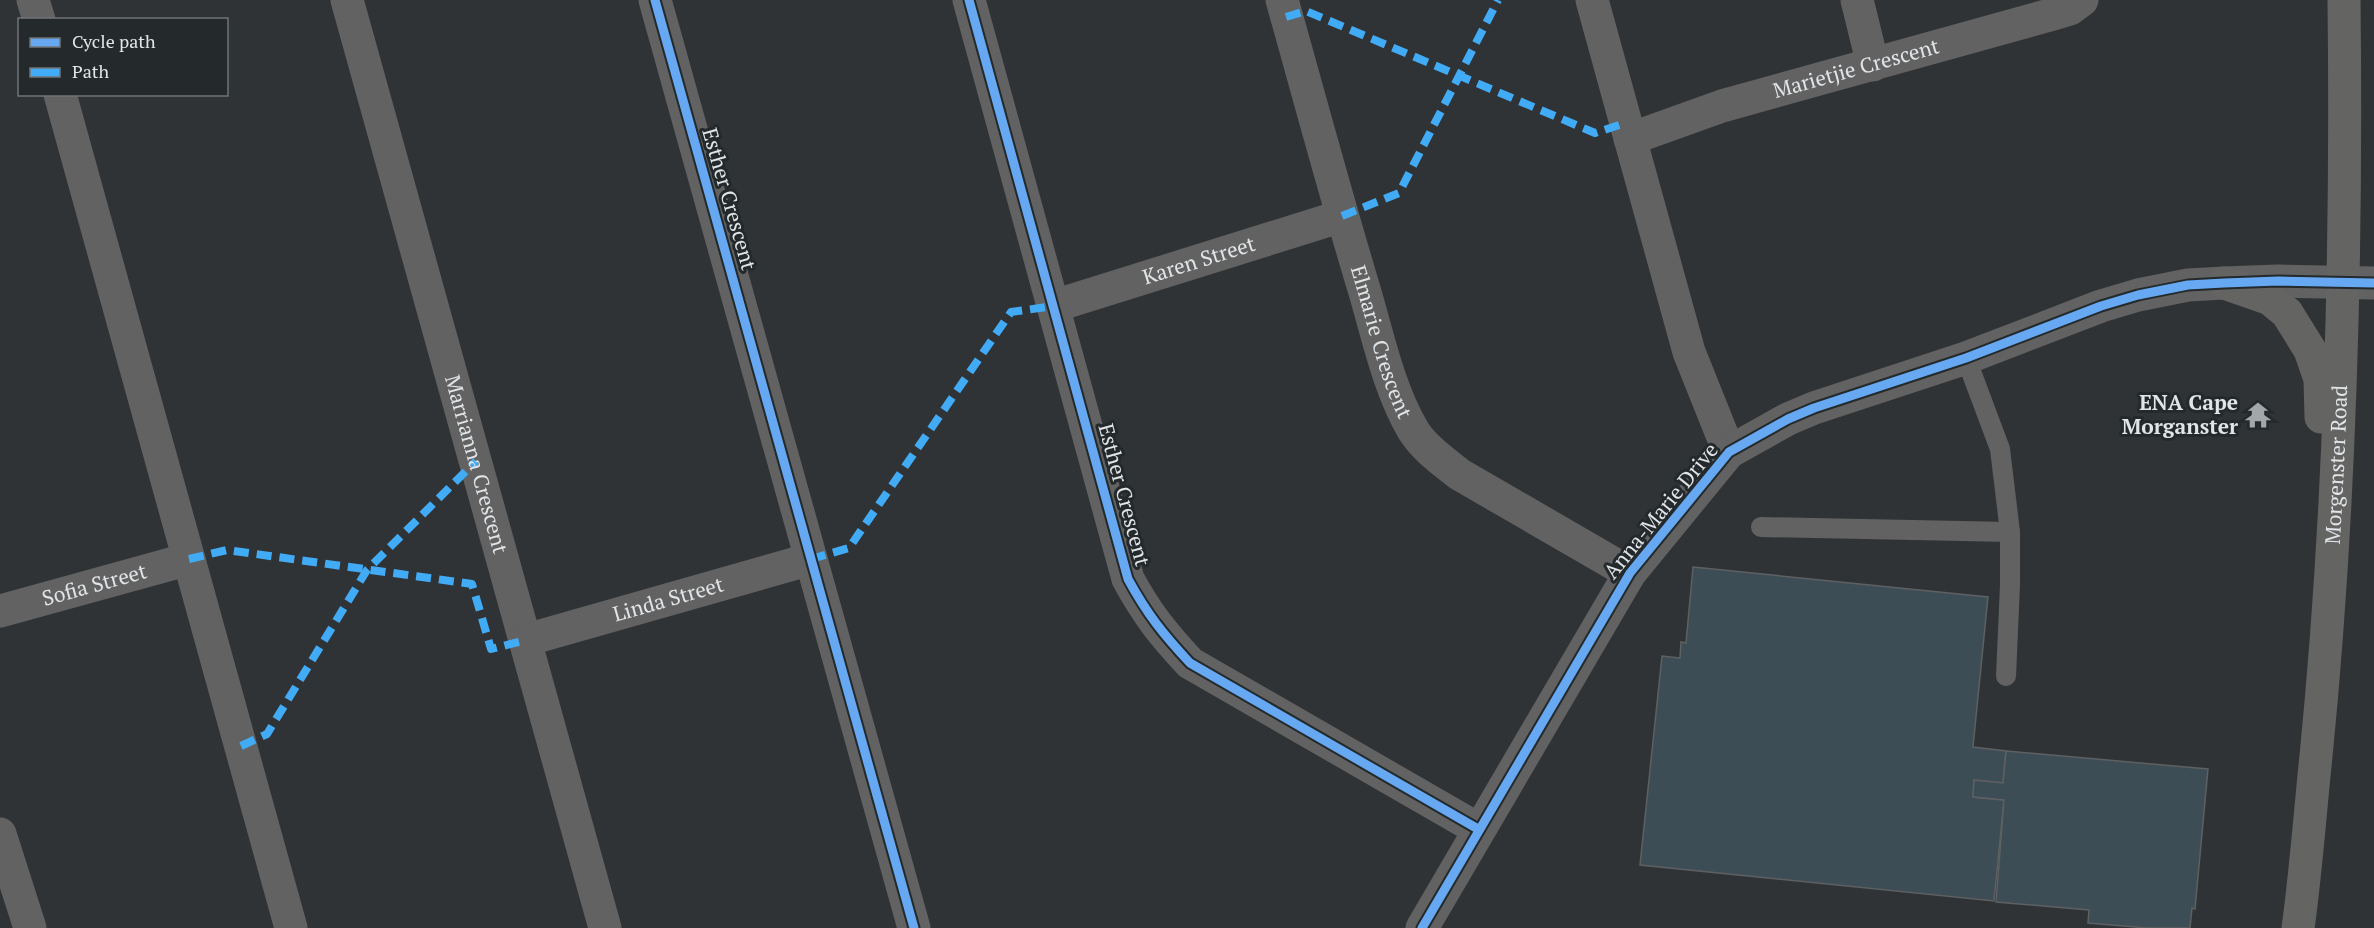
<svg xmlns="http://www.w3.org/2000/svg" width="2374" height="928" font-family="'PT Serif',serif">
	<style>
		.building { fill: #3d4d55; stroke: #5e6062; stroke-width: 1.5 }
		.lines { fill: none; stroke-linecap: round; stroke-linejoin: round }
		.lane { stroke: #616261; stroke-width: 20 }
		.street { stroke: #616261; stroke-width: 33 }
		.secondary { stroke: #646463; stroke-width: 33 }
		.quiet { stroke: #42abf6; stroke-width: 8; stroke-dasharray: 15 8; stroke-linecap: butt }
		.cycleway-casing { stroke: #24292c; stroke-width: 13 }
		.cycleway { stroke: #66a8f1; stroke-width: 9 }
		.labels { text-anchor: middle; stroke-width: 6; stroke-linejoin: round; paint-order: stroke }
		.street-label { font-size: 21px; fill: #e2e5e8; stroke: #24292c }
		.poi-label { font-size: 21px; font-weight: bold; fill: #e2e5e8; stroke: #24292c; text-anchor: end }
	</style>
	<rect width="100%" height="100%" fill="#303335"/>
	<g class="building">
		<path d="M1693,567L1988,597L1973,747L2006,751L2003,783L1974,780L1973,797L2004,800L1994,901L1640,865L1662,656L1680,658L1681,642L1686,643Z"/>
		<path d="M2006,751L2208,769L2195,909L2192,908L2190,928H2147L2088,923L2089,910L1996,902L2004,800L1973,797L1974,780L2003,783Z"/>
	</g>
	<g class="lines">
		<g class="lane">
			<path d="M1966,358L2000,449L2010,532V585L2006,676"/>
			<path d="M1761,527L2010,532"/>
		</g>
		<g class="street">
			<path d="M33,0L39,20"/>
			<path id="s1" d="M347,0L605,928"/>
			<path d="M655,0L914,928"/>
			<path d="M969,0L1128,579C1147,614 1163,634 1190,663L1478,829"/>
			<path id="s2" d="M1282,0C1309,96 1335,193 1364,289C1378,336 1388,387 1413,430C1424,448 1443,461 1459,474L1630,573"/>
			<path d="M1592,0L1689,352L1729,452"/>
			<path d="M1857,0L1873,65"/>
			<path d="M60,94L291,928"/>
			<path id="s3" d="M1630,139L1722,106L2053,14L2070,9L2082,0"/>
			<path id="s4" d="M1054,306L1342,216"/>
			<path id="s5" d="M0,611L189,559"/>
			<path id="s6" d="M526,640L811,559"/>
			<path d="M0,834L30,928"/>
			<path d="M1422,928L1630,573L1729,452L1788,419L1814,408L1966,358L2101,306L2138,295L2188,285L2224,283L2278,281L2374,283"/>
		</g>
		<g class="secondary">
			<path d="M2224,283L2270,299L2287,313L2310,350L2320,379L2321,417"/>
			<path id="s7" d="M2298,928C2306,871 2310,813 2316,756C2341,505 2347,252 2344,0"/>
		</g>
		<g class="quiet">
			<path d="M1286,17L1306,11L1595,133L1625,123"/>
			<path d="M1342,216L1399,193L1498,0"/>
			<path d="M189,559L227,550L472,584L491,649L526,640"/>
			<path d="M811,559L849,548L1011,312L1054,306"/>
			<path d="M241,746L267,734L367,570L476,461"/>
		</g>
		<g class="cycleway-casing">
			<g id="cycleway">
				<path d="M655,0L914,928"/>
				<path d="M969,0L1128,579C1147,614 1163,634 1190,663L1478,829"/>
				<path d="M1422,928L1630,573L1729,452L1788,419L1814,408L1966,358L2101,306L2138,295L2188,285L2224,283L2278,281L2374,283"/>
			</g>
		</g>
		<use href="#cycleway" class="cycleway"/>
	</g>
	<defs>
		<g id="temple-bare" transform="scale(2.07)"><path d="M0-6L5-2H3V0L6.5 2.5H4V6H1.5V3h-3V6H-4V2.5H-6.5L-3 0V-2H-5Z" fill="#a4a7a9" stroke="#24292c" stroke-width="2.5" paint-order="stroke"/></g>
	</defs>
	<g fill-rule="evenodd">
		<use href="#temple-bare" x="2258" y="415"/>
	</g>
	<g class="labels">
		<g class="street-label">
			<text dy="7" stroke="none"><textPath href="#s3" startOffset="237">Marietjie Crescent</textPath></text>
			<text transform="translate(729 199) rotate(74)" y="7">Esther Crescent</text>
			<text dy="7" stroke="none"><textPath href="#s4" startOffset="152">Karen Street</textPath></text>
			<text dy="7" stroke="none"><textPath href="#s2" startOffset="356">Elmarie Crescent</textPath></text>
			<text dy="7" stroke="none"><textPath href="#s1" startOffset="482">Marrianna Crescent</textPath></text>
			<text dy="7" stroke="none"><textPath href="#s7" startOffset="465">Morgenster Road</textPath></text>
			<text transform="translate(1124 495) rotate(75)" y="7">Esther Crescent</text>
			<text transform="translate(1661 511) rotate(-51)" y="7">Anna-Marie Drive</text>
			<text dy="7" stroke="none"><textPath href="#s5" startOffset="98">Sofia Street</textPath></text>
			<text dy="7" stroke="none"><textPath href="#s6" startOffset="148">Linda Street</textPath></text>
		</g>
		<g class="poi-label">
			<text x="2238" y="410">ENA Cape<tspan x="2238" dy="24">Morganster</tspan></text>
		</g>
	</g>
	<rect x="18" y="18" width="210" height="78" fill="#24292c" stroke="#707477" stroke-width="1.5"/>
	<rect x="30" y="38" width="30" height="9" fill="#66a8f1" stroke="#707477" stroke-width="1.5"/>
	<text x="72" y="48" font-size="18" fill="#e2e5e8">Cycle path</text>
	<rect x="30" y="68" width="30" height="9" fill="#42abf6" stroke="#707477" stroke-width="1.5"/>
	<text x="72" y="78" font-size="18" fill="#e2e5e8">Path</text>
</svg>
